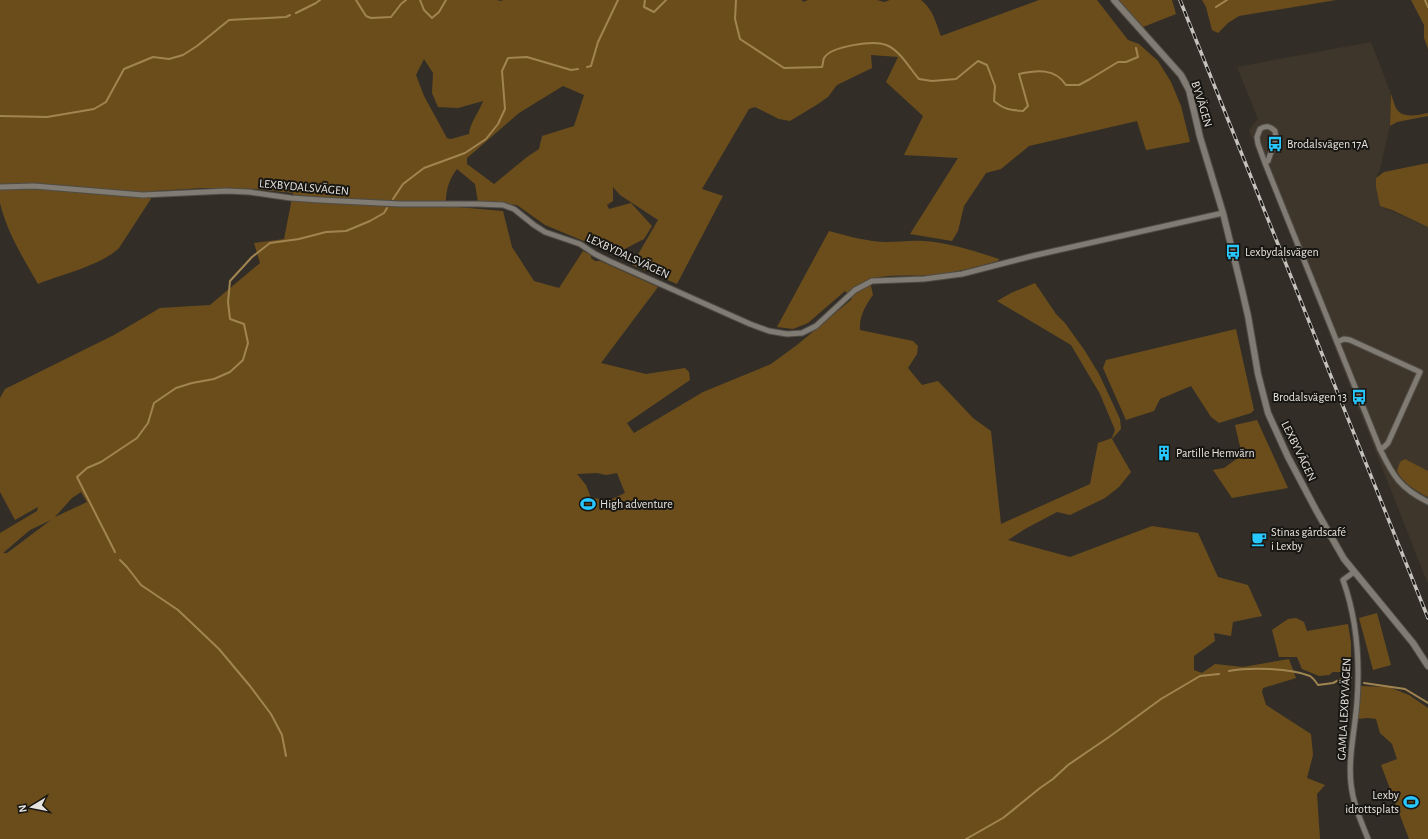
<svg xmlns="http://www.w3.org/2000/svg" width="1428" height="839" font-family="'Alegreya Sans',sans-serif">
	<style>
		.built { fill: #3e362a }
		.green { fill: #6b4d1c; fill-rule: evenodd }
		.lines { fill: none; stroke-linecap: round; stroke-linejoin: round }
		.stream { stroke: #a18550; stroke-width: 2 }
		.minor-casing { stroke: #4f4c46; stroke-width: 7 }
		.tertiary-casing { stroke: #4f4c46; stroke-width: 8 }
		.minor { stroke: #807b73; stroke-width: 5 }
		.tertiary { stroke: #807b73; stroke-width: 6 }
		.rail-casing { stroke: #c5c2bc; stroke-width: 3.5 }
		.rail { stroke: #181613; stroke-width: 2; stroke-dasharray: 6; stroke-linecap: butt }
		.labels { text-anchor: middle; stroke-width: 4; stroke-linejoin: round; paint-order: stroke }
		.street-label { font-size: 12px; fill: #e7e4df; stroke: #181613 }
		.poi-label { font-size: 12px; fill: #e7e4df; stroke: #181613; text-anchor: start }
	</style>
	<rect width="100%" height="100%" fill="#322e27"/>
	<path class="built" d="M1371,42L1391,94L1390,126L1380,169L1376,178L1380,206L1428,227V584L1249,130L1258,119L1237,67Z"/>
	<g class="green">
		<path d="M0,0H497L501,1L503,0H802L803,2L808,0H877L884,2L890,0H921C934,11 935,21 941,36L1039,0H1097L1128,40L1139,44L1158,61L1171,82L1181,106L1190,142L1146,150L1137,121L1029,146L1001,169L986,173L964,206L958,231L952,241L910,234L958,158L904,155L923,116L886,82L898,57L871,55L872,68L837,85L828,97L818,104L790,121L779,119L755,107L749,109L702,189L723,196L677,284L632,265L658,220L620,195L613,187V201L607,205L609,209L631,203L652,226L644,239L615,254L545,225L517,205L478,202L475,184L457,169C449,179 445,192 446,206L503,211L512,247L534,281L559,288L583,251L591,255V258L595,261H600L658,287L601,363L646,374L685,368L689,372L690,380L627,423L634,433L703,392L771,364L797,345L852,299L845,291L808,323L793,329L777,327L829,231C848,236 868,242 887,242C899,242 912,240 924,241C950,243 975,251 999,259L998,261C977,267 956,272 935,275C912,277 890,273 868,280L871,286L873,295C865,306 859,317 860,330L913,341L918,346L917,354L908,368L922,385L938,381L973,418L991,431L1001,524L1090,484L1098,443L1112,438L1115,430L1100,394L1071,345L997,301L1011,293L1035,283L1056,314L1065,323L1085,351L1099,374L1120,419L1121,429L1112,439L1131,472L1119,487L1105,498L1070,515L1057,512L1025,529L1008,540L1070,557L1152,526L1198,533L1218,577L1248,585L1262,616L1233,622L1231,636L1214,633L1215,641L1194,656V670L1202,673L1215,664L1243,667L1289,659L1296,678L1263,688L1262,692L1266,705L1311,734L1313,755L1307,778L1325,785L1317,794L1320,839H0V533L37,511L38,507L15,520L0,492V398L5,389L114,335L160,308L210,305L260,263L254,243L284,239L293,193L256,189L202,188L156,191L119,248C100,266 62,274 38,284C23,258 7,232 0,203ZM424,59L433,73L432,93L438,107L458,108L483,101C479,113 470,122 469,134L451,139L447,138L424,96L416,75ZM563,86L584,95L574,126L542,136L539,149L527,157L494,184L467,164V158L519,113ZM597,473L606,475L617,473L625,493L610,500L591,498L586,485L577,474ZM81,492L87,502L55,517L72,498ZM51,520L7,553H3L30,530Z"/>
		<path d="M1118,0H1172L1176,14L1143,27Z"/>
		<path d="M1202,0H1336L1239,16L1228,23L1218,33L1212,30L1206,7Z"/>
		<path d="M1411,0H1428V49L1424,38V25Z"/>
		<path d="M1391,94C1393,99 1395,109 1399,112C1407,118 1419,115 1428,113V116L1397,122L1390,126Z"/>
		<path d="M1428,163V227L1392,210L1380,206L1376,187V178L1384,172Z"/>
		<path d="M1236,329L1254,410L1251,413L1219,423L1211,417L1191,386L1160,399L1154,411L1126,420L1103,368L1106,360Z"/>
		<path d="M1257,420L1288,488L1232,498L1213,470L1224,468L1242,455L1235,425Z"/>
		<path d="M1405,459L1428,471V497C1416,491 1403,483 1397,471L1400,462Z"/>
		<path d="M1377,613L1391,665L1373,670L1359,618Z"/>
		<path d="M1296,618L1304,622L1307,631L1348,624L1351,643V674L1345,672H1333L1329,675L1319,676L1302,669L1297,657H1279L1272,630L1288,619Z"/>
		<path d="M1361,686L1389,687L1409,695L1428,708V839H1409L1381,765L1397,759L1392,744L1380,733L1376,719L1368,718L1357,719Z"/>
	</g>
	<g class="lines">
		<g class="stream">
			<path d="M356,0L366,16L371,18L391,17L401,4L406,0"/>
			<path d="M420,0L424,10L432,18L439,12L446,0"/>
			<path d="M645,0L644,7L654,12L666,0"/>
			<path d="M736,0L735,19L740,39L784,68L822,67C823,65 823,60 824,58C831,46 874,40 886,45C899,49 910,69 919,79L932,81L956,79L978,61L987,65L995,86L994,101C1005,110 1010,110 1023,111L1028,106L1019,74C1037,70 1055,68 1066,85H1079L1090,79L1118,62H1126L1138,57L1136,48"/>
			<path d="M1425,0L1428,7"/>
			<path d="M1216,7L1227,0"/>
			<path d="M296,13L316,3L320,0"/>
			<path d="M587,67L591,66L598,42L618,0"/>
			<path d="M0,116L47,117L94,109L106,102L124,69L153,57L169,59L183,55L197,46L229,20L286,17L290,15"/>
			<path d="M393,199L403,184L424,168L465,153L486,139L498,124L505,109L502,71L508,58L527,57L571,70L578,69"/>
			<path d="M115,552L77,477L87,468L101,462L137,438L148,423L154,403L176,388L192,383L214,379L230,372L243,360L248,343L244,324L230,319L228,302L230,281L252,257L270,243L299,239L326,232L346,231L370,221L384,213L387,208"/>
			<path d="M120,560L127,567L141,585L178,610L219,649L250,686L271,714L282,735L286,756"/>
			<path d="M1229,671C1249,667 1291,668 1310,676C1313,678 1316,682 1318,685L1333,683L1343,678H1351"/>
			<path d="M1364,683L1405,689L1428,703"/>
			<path d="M966,839L1003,818L1040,788L1053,779L1068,765L1109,737L1161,699L1200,676L1219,674"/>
		</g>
		<g class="minor-casing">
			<g id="minor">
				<path d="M1265,163L1268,161L1276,138L1275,131C1270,126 1266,125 1260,129L1257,137L1258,144L1265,163L1380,449C1393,476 1400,488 1428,502"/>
				<path d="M0,187L34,186L143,195L226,191L249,192L291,198L320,200L400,204H477L503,205L514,209L534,225L545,232L580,244L595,254L609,261L750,324L769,331L787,334L802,333L816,326L855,290L872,281L924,279L962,274L1032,256L1223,213"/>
				<path d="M1337,342L1344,339L1350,340L1420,372L1388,443L1384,447L1380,449"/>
				<path d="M1354,572L1343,580C1357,619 1360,661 1357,702C1355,729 1348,758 1351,784C1353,804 1361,821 1368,839"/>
			</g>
		</g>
		<g class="tertiary-casing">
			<path id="tertiary" d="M1114,0L1181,75L1189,90L1200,137L1223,213L1242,290L1248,316L1258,374L1268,413L1288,457L1316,510L1344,559L1413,643L1428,666"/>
		</g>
		<use href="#minor" class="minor"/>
		<use href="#tertiary" class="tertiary"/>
		<g class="rail-casing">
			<path id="rail" d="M1180,0L1428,618"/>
		</g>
		<use href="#rail" class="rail"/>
	</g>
	<defs>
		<g id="bus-bare" transform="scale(1.2)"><path d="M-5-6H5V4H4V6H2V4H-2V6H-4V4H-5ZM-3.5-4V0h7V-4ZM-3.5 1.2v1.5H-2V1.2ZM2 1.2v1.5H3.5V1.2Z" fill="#27c8ff" stroke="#181613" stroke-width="2.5" paint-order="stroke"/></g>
		<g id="building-bare" transform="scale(1.2)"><path d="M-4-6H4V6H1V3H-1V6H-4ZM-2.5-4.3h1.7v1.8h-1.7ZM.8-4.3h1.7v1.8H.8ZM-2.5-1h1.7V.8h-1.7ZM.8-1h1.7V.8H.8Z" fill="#27c8ff" stroke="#181613" stroke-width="2.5" paint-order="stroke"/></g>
		<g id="stadium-bare" transform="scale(1.2)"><path d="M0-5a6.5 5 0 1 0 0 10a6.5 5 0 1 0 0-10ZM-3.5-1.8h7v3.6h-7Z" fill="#27c8ff" stroke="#181613" stroke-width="2.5" paint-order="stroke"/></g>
		<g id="cafe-bare" transform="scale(1.2)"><path d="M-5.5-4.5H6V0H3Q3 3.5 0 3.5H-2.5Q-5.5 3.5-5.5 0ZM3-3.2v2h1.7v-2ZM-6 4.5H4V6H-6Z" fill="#27c8ff" stroke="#181613" stroke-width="2.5" paint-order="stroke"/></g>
	</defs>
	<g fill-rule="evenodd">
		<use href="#bus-bare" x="1275" y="144"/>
		<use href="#bus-bare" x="1233" y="252"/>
		<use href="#bus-bare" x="1359" y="397"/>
		<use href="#building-bare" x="1164" y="453"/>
		<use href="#stadium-bare" x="588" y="504"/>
		<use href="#cafe-bare" x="1259" y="539"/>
		<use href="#stadium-bare" x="1411" y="802"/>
	</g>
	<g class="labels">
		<g class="street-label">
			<text transform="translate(1202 104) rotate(73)" y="4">BYVÄGEN</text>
			<text transform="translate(304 187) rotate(5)" y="4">LEXBYDALSVÄGEN</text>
			<text transform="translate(628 256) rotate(25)" y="4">LEXBYDALSVÄGEN</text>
			<text transform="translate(1299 451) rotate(64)" y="4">LEXBYVÄGEN</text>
			<text transform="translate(1344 709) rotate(-87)" y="4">GAMLA LEXBYVÄGEN</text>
		</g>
		<g class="poi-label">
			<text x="1287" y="148">Brodalsvägen 17A</text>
			<text x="1245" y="256">Lexbydalsvägen</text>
			<text x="1347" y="401" text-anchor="end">Brodalsvägen 13</text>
			<text x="1176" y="457">Partille Hemvärn</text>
			<text x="600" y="508">High adventure</text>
			<text x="1271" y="536">Stinas gårdscafé<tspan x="1271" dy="14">i Lexby</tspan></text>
			<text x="1399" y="799" text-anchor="end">Lexby<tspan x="1399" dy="14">idrottsplats</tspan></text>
		</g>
	</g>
	<g transform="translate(32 807) rotate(260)" stroke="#181613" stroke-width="3" paint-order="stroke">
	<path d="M0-3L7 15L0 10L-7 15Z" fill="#e7e4df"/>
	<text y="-6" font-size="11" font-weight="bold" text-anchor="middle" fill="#e7e4df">N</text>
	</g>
</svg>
